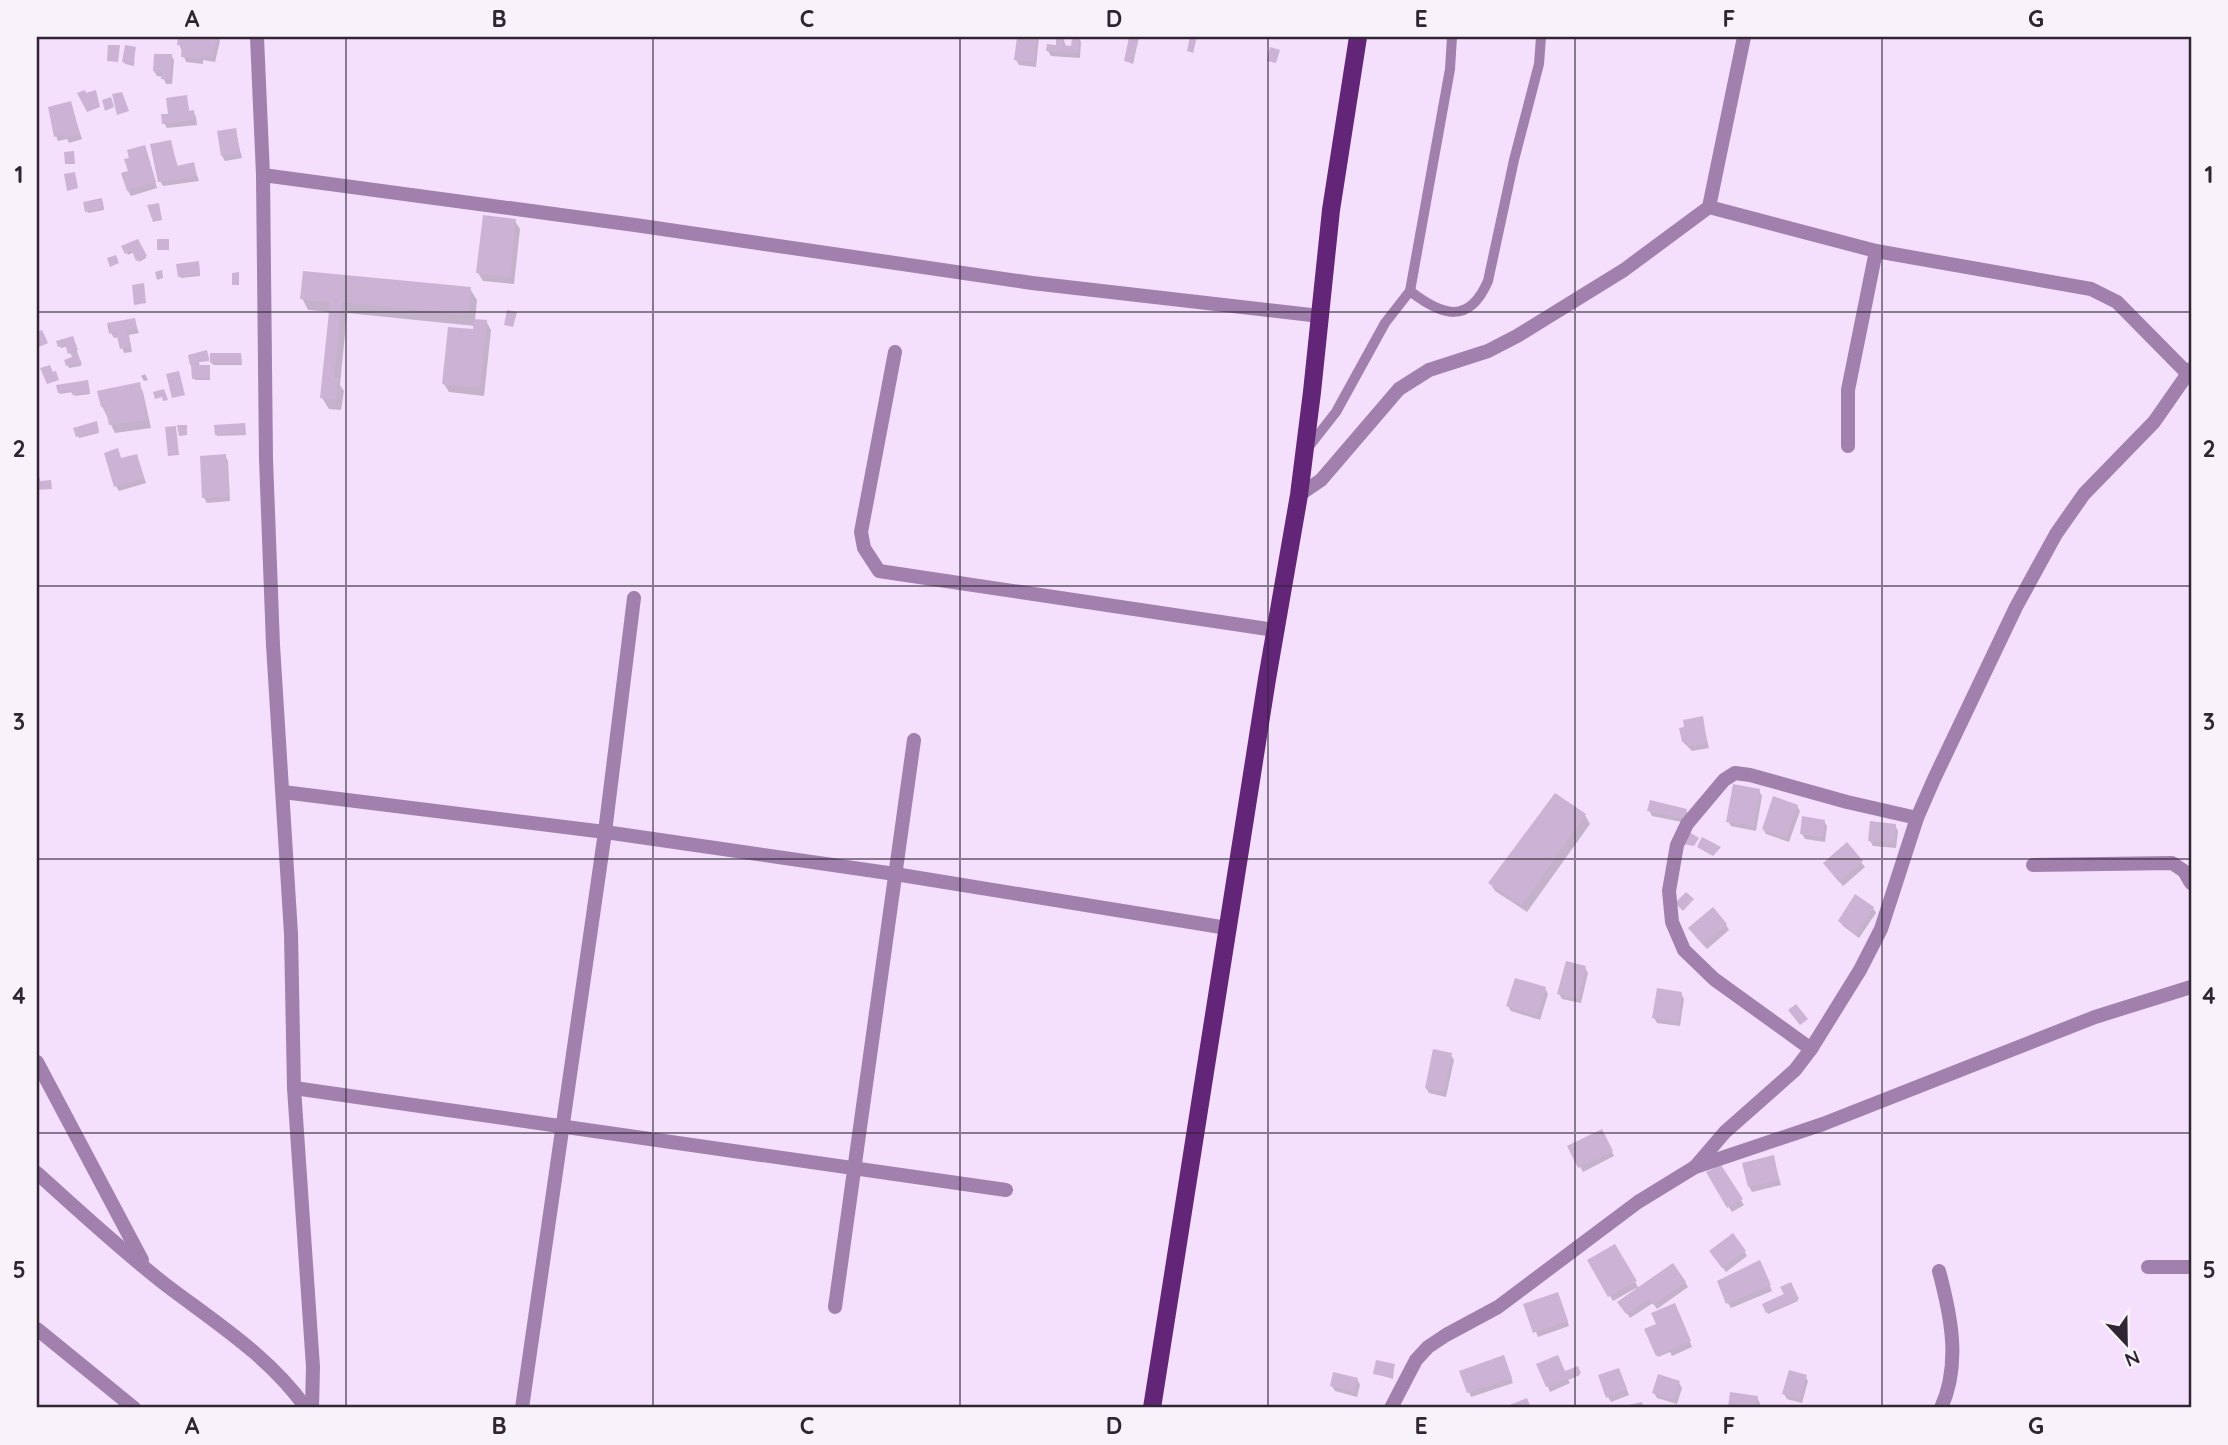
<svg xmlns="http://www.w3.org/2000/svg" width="2228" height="1445" font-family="Quicksand,sans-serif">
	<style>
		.shadow { fill: #0003 }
		.building { fill: #ccb3d6 }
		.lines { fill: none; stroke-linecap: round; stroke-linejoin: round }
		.lane { stroke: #a180ad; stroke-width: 10 }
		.street { stroke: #a180ad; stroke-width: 14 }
		.primary { stroke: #632578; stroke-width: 18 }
		.grid { fill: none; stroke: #302633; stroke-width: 2; stroke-opacity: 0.55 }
		.neatline { fill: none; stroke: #302633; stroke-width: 2.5 }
		.grid-label { font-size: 23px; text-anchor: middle; font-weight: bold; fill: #302633 }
	</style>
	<rect width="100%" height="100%" fill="#f4dffd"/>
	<g class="shadow">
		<path d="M180,37H218L220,41L215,62L203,60V64L186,62L179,44Z"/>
		<path d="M1019,37H1039L1036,67L1019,65L1016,60Z"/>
		<path d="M1058,37H1063L1066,47H1073L1074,37H1078L1081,42L1080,58L1051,56L1048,51L1057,47Z"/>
		<path d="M1131,37H1139L1133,64L1126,61Z"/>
		<path d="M135,48L134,66L125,64L124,62Z"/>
		<path d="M171,55L174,60L172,84H166L163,77L157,76L154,71Z"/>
		<path d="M186,97L190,113L193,112L196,117L197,125L167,128L164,123Z"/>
		<path d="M70,103L82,139L69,143L67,139L58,141L56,136Z"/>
		<path d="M235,130L242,158L225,161L222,156Z"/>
		<path d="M170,142L178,167L193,164L199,181L163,186L160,181Z"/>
		<path d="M147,152L157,188L131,196L128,191L130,173Z"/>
		<path d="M102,202L104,210L88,213L87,211Z"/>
		<path d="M515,221L520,229L514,284L483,281L478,273Z"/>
		<path d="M138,241L146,258L139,262L134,252L128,255L124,247Z"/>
		<path d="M199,265L200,276L181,278L180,276Z"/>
		<path d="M470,289L477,300L475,320L486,321L491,330L484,396L449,392L444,384L475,331V326L347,313L340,385L344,391L341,410L329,409L322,398L331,312L308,310L302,298Z"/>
		<path d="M134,320L139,333L129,335L132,352L124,353L119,337L114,338L111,333Z"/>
		<path d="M74,340L81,366L69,368L66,361L74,358L73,354L71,355L68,346L61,348L58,342Z"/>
		<path d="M208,354L209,361L199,362L200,367L210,368V380H195L191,364Z"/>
		<path d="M240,355L242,365H213L212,363Z"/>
		<path d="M145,374L148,380L144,381L141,376Z"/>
		<path d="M88,384L90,394L75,396L73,392L60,394L59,392Z"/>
		<path d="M139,384L143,392L151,428L115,433L102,406Z"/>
		<path d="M97,425L99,433L79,438L78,437Z"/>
		<path d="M244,425L246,435L217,436L216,434Z"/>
		<path d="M137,456L146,483L119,491L116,486L121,460Z"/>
		<path d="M225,456L228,461L230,501L207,503L204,498Z"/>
		<path d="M1702,718L1709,748L1692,751L1683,742L1681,729Z"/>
		<path d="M1759,791L1762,796L1756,831L1731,826L1728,821Z"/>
		<path d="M1797,806L1800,811L1789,842L1766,834L1763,829Z"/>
		<path d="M1649,810H1686L1689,816L1687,823L1652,816Z"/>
		<path d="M1585,815L1590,824L1527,912L1495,891L1490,883Z"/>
		<path d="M1824,821L1827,826L1825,842L1805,839L1802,834Z"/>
		<path d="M1895,825L1898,831L1896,848L1873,846L1870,841Z"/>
		<path d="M1847,845L1865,867L1843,886L1828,868Z"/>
		<path d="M1873,908L1876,913L1859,938L1843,926L1840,921Z"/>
		<path d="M1726,925L1729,930L1707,949L1693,933Z"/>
		<path d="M1585,968L1588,973L1581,1003L1562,999L1559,994Z"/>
		<path d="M1545,988L1548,994L1540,1020L1511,1011L1508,1006Z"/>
		<path d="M1681,994L1684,999L1680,1026L1657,1023L1654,1018Z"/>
		<path d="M1451,1055L1454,1060L1446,1097L1429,1093L1426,1088Z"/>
		<path d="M1602,1131L1614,1156L1583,1172L1570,1147Z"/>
		<path d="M1773,1157L1781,1185L1752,1192L1749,1186Z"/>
		<path d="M1720,1167L1744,1205L1732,1212L1708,1173Z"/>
		<path d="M1615,1246L1639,1289L1685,1282L1688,1287L1657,1309L1653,1303L1630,1318L1620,1303L1638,1290L1636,1288L1613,1301L1589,1261Z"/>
		<path d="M1744,1251L1747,1256L1726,1272L1714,1256Z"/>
		<path d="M1762,1267L1772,1291L1731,1308L1728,1303Z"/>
		<path d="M1791,1284L1798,1301L1768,1314L1764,1305L1786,1295Z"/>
		<path d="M1560,1299L1569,1326L1538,1337L1526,1305Z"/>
		<path d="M1677,1310L1692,1347L1672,1356L1670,1352L1658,1357L1647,1330L1659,1333Z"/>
		<path d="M1506,1363L1513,1383L1471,1397L1469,1392Z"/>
		<path d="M1538,1365L1565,1373L1577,1368L1580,1375L1568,1380L1570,1383L1550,1392Z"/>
		<path d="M1394,1366L1393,1379L1375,1373Z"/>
		<path d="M1621,1375L1629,1395L1611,1402L1608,1397Z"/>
		<path d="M1805,1376L1808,1381L1802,1403L1787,1399L1784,1394Z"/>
		<path d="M1357,1379L1360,1385L1357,1397L1335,1391L1332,1386Z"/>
		<path d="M1679,1383L1682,1388L1677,1404L1657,1398L1654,1393Z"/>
		<path d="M1732,1394L1757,1398L1760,1403L1759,1408H1730Z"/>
	</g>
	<g class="building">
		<path d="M178,37H218L217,45H214L213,57L201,56V59L181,57L182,45H177Z"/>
		<path d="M1017,37H1037L1034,62L1014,60Z"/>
		<path d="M1056,37H1064L1063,45L1071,46L1072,37H1079L1078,53L1046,51L1047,44L1056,45Z"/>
		<path d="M1129,37H1138L1132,63L1124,61Z"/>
		<path d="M1190,37H1197L1193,53L1187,51Z"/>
		<path d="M108,45H120L118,62L107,61Z"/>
		<path d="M125,45L136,47L133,64L122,62Z"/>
		<path d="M1270,47L1280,50L1276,63L1267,61Z"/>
		<path d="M154,54H172L170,80L161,79L162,72L153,71Z"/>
		<path d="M85,90L86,93L96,90L100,107L87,112L77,93Z"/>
		<path d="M122,92L129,111L117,115L112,94Z"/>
		<path d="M187,95L189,111L194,110L195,120L162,124L161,114H168L166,98Z"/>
		<path d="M111,97L114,107L105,111L102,100Z"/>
		<path d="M71,101L80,134L65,138L64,134L54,137L48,107Z"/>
		<path d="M236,128L240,153L221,156L217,131Z"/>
		<path d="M171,140L177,166L194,162L197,176L158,182L150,144Z"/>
		<path d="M145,145L156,182L127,191L121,173L128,171L124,159L129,158L127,150Z"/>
		<path d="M74,151L75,164H65L64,152Z"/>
		<path d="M75,172L78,188L67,191L64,174Z"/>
		<path d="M102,198L104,208L85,212L83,202Z"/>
		<path d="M159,203L162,220L153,222L147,205Z"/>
		<path d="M483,215L516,219L510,277L476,273Z"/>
		<path d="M138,239L147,256L136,261L132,251L125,254L121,246Z"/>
		<rect x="157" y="239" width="12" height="11"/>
		<path d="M116,255L119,263L110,267L107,258Z"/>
		<path d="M199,261L200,274L178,277L176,264Z"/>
		<path d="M162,270L163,278L157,280L155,272Z"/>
		<path d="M303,271L471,287L468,315L342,302L334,378H338L336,400L320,398L330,302L300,299Z"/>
		<path d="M239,272V285H232V273Z"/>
		<path d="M144,283L146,303L134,305L132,285Z"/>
		<path d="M507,310L517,312L513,327L504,325Z"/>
		<path d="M135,318L137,328L127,330L131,346L120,349L116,332L109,334L107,323Z"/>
		<path d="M474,319L487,320L480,388L442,384L448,327L473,329Z"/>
		<path d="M42,330L48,343L39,347L37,332Z"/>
		<path d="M73,336L78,350L68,354L65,345L58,347L56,341Z"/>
		<path d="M207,350L209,359L190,365L188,355Z"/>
		<path d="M77,352L82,364L66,366L64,360L72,357L71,354Z"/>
		<path d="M210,353H241L242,363H210Z"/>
		<path d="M50,365L53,372L56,371L59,380L47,384L40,368Z"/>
		<path d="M191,365H210V378L192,379Z"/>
		<path d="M179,371L185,395L172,398L166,374Z"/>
		<path d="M88,380L90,392L72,395L71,390L58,393L56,385Z"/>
		<path d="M140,382L147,420L109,425L105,406L101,407L97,391Z"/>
		<path d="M164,389L168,400L163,401L162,397L155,399L153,392Z"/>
		<path d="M97,421L99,431L76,437L73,428Z"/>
		<path d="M245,423L246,433L215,435L214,425Z"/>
		<path d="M177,425H187V435L179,436Z"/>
		<path d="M176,426L179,455L168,456L165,427Z"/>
		<path d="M118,448L121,458L137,454L144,478L114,487L104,453Z"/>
		<path d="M226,454L229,497L202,498L200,456Z"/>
		<path d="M37,478H40V481L51,480L52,489L37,490Z"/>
		<path d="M1703,716L1707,743L1687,746L1686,741L1682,742L1679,728L1684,727L1683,720Z"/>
		<path d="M1733,784L1760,789L1754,826L1726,822Z"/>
		<path d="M1555,793L1586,814L1522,905L1488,883Z"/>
		<path d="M1773,796L1798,805L1786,838L1762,829Z"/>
		<path d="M1650,800L1687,809L1684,819L1647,811Z"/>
		<path d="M1802,816L1825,820L1823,837L1800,834Z"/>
		<path d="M1870,821L1896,824L1894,843L1868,841Z"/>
		<path d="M1689,832L1699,838L1694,846L1683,844Z"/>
		<path d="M1702,837L1721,847L1713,856L1697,847Z"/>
		<path d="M1847,842L1863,861L1839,882L1823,863Z"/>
		<path d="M1686,892L1694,899L1683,911L1675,903Z"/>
		<path d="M1855,894L1874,907L1856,934L1838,921Z"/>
		<path d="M1713,907L1727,924L1703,945L1688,928Z"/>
		<path d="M1566,961L1586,966L1578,999L1557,994Z"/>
		<path d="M1515,978L1546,987L1537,1016L1506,1006Z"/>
		<path d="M1657,988L1682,992L1678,1022L1652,1018Z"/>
		<path d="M1796,1004L1808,1019L1800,1025L1788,1010Z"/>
		<path d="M1433,1049L1452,1053L1444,1092L1425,1088Z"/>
		<path d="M1602,1129L1613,1151L1578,1168L1567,1146Z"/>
		<path d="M1774,1155L1779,1180L1748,1187L1742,1163Z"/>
		<path d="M1721,1165L1743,1199L1727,1208L1706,1172Z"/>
		<path d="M1733,1233L1746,1251L1722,1268L1709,1251Z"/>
		<path d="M1615,1244L1637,1281L1608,1297L1587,1260Z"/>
		<path d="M1760,1260L1771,1285L1726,1304L1717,1281Z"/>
		<path d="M1673,1263L1686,1282L1653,1305L1649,1299L1626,1314L1617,1302Z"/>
		<path d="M1791,1282L1799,1299L1766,1313L1762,1304L1784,1294L1780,1287Z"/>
		<path d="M1558,1292L1568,1321L1533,1333L1523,1304Z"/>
		<path d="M1675,1303L1691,1341L1656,1356L1644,1329L1656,1324L1651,1313Z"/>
		<path d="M1504,1355L1512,1378L1467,1393L1459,1371Z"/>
		<path d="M1558,1355L1565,1371L1578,1366L1581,1373L1546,1387L1536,1364Z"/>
		<path d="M1376,1360L1395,1364L1392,1378L1373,1374Z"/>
		<path d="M1619,1368L1627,1389L1606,1398L1598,1375Z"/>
		<path d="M1789,1370L1807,1375L1799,1399L1782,1394Z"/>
		<path d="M1333,1372L1358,1378L1354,1392L1330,1386Z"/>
		<path d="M1658,1374L1680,1381L1674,1400L1652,1393Z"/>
		<path d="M1730,1392L1758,1396L1756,1408H1728Z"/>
		<path d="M1527,1398L1531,1408H1502Z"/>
		<path d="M1642,1402L1644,1408H1620V1407Z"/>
	</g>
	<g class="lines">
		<g class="lane">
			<path d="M1410,291C1442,316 1469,325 1488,281L1514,160L1539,64L1541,37"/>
			<path d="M1307,449L1336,412L1385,323L1410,291L1450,69L1452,37"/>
		</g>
		<g class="street">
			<path d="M257,37L263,175L266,459L273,645L291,934L294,1088L313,1367L312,1408"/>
			<path d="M263,175L635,225L1032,283L1320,316"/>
			<path d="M1709,207L1876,251L2091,289L2117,302L2188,374"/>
			<path d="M895,352L861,532L864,548L879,571L1275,630"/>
			<path d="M1848,446V390L1876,251"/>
			<path d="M1299,495L1321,480L1399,389L1429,370L1488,351L1517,336L1624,270L1709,207L1744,37"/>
			<path d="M283,792L605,832L895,874L1227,928"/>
			<path d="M2033,865L2172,863L2184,871L2191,883"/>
			<path d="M1811,1049L1714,979L1684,950L1672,922L1669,891L1677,845L1687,824L1724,780L1735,773L1750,775L1847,802L1917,818"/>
			<path d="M37,1062L142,1260"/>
			<path d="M294,1088L1006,1190"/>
			<path d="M1695,1167L1725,1132L1795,1070L1811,1049L1860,970L1881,929L1917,818L1934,779L2016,607L2056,534L2084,494L2154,422L2191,369"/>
			<path d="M37,1173C79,1211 121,1250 166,1285C216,1323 269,1356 306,1408"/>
			<path d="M2148,1267H2191"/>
			<path d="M1939,1271C1951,1316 1961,1364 1941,1408"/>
			<path d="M835,1307L914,740"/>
			<path d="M37,1329L134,1408"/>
			<path d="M522,1408L605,832L634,598"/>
			<path d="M1391,1408L1416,1360L1428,1347L1446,1335L1498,1307L1638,1202L1695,1167L1823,1124L2095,1017L2191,987"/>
		</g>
		<path class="primary" d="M1152,1408L1267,679L1299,495L1312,392L1331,210L1358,37"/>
	</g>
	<path class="grid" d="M346,37V1408M653,37V1408M960,37V1408M1268,37V1408M1575,37V1408M1882,37V1408M37,312H2191M37,586H2191M37,859H2191M37,1133H2191"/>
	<rect width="2228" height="1445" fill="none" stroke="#f8f3fa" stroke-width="77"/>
	<g transform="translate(2126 1343) rotate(158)" stroke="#f8f3fa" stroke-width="5" paint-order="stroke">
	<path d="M0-5L12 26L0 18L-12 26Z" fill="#302633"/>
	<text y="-10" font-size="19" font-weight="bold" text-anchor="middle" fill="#302633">N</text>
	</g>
	<rect x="38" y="38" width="2152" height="1368" class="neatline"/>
	<g class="grid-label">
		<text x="192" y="27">A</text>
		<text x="499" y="27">B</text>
		<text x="807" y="27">C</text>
		<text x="1114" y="27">D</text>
		<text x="1421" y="27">E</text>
		<text x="1729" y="27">F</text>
		<text x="2036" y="27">G</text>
		<text x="19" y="183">1</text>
		<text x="2209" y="183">1</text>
		<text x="19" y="457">2</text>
		<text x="2209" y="457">2</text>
		<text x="19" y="730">3</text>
		<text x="2209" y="730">3</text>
		<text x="19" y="1004">4</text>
		<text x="2209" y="1004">4</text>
		<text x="19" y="1278">5</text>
		<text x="2209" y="1278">5</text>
		<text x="192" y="1434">A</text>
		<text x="499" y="1434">B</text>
		<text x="807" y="1434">C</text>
		<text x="1114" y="1434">D</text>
		<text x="1421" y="1434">E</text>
		<text x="1729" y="1434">F</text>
		<text x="2036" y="1434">G</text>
	</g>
</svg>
